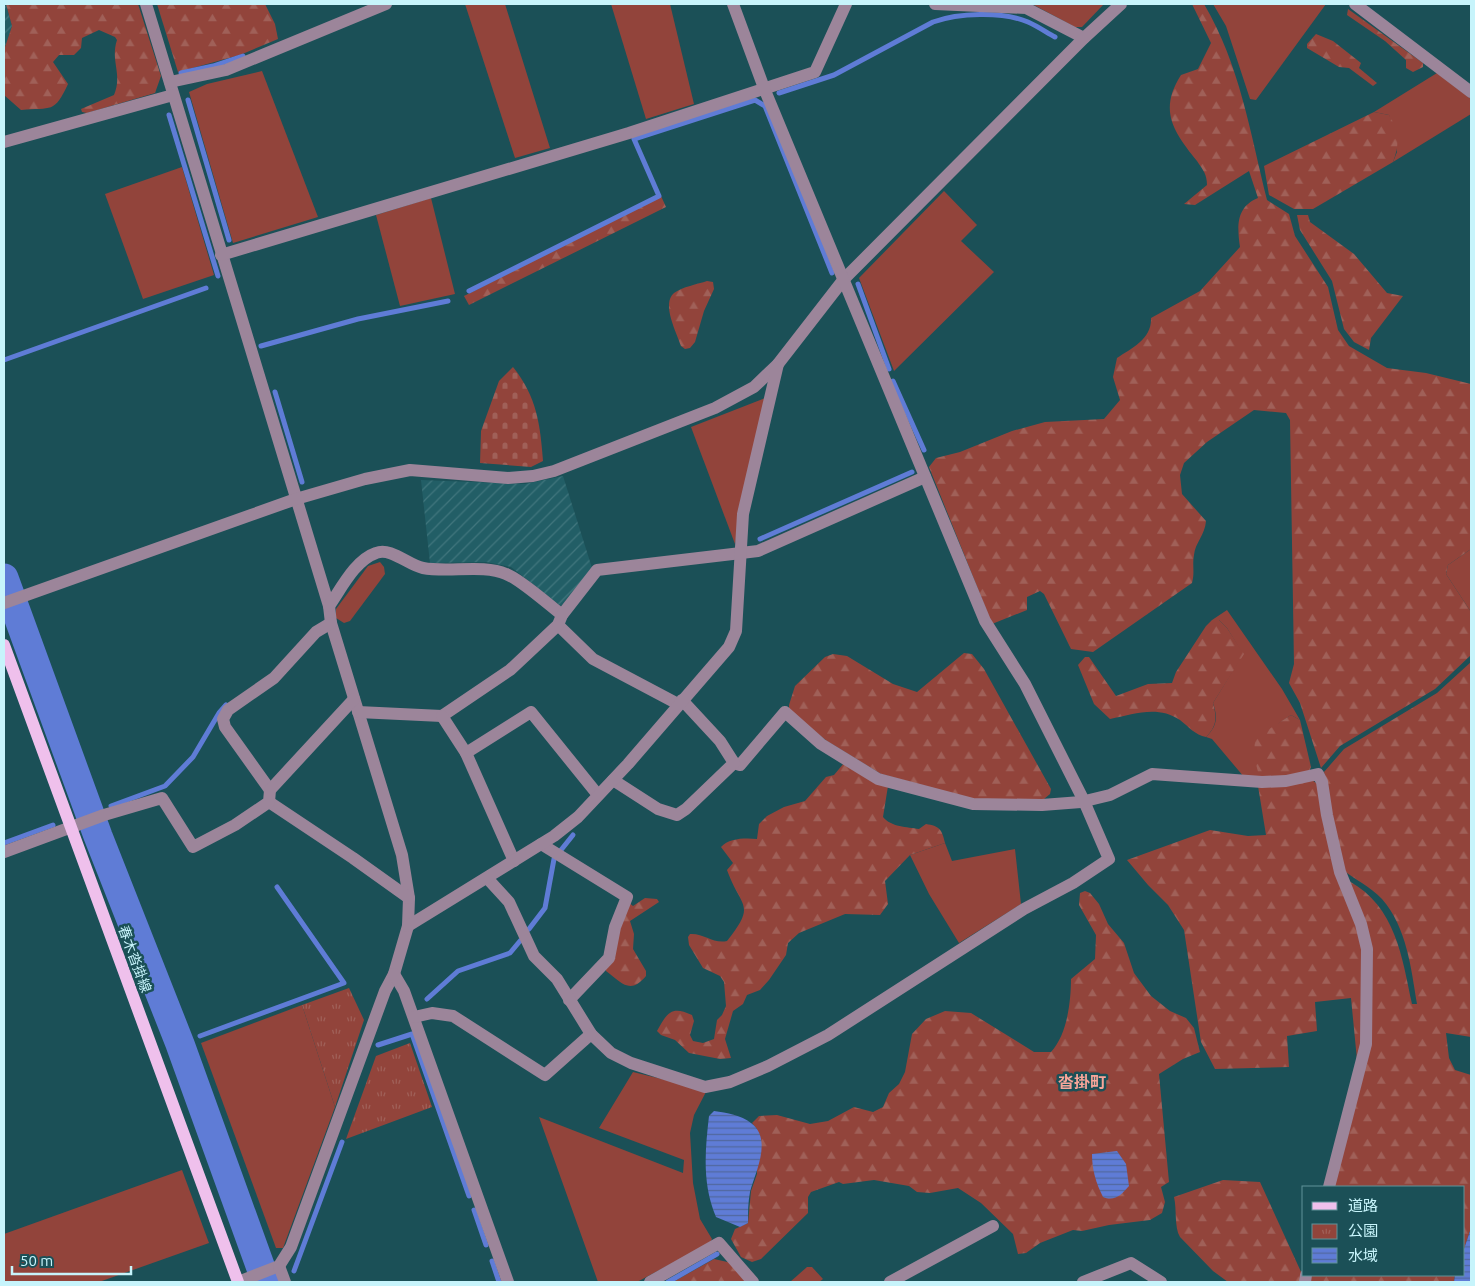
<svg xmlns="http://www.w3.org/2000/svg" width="1475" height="1286" font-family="Ubuntu,'Noto Sans JP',sans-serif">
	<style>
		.industrial { fill: url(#industrial-furrows) }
		.green { fill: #92443b }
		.forest { fill: url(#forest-firs) }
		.cemetery { fill: url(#cemetery-stones) }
		.park { fill: url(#park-tufts) }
		.water { fill: url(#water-rules) }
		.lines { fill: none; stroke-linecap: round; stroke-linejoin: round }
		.stream { stroke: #5f7cd6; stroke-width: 5 }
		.river { stroke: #5f7cd6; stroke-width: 29 }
		.minor { stroke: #9c859a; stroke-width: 12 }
		.major { stroke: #efc0ec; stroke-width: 12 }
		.labels { text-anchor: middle; stroke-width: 5; stroke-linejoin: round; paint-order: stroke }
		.street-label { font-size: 14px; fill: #c7f4fb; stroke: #1b5057 }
		.quarter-label { font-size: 16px; font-weight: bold; fill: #f9a69a; stroke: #1b5057 }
	</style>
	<defs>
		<pattern id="industrial-furrows" width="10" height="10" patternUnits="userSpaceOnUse" patternTransform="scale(1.25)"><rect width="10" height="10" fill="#225e66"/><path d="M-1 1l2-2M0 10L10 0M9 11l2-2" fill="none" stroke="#41767d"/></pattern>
		<pattern id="forest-firs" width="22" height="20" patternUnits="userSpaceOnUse" patternTransform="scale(1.25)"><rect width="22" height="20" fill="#92443b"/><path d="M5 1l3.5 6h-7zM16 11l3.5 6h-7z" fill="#a06058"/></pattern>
		<pattern id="cemetery-stones" width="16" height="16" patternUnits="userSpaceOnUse" patternTransform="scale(1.25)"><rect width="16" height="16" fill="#92443b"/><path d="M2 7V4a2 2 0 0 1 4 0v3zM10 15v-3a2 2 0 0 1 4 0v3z" fill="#a06058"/></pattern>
		<pattern id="park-tufts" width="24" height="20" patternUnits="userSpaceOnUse" patternTransform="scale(1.25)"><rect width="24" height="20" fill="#92443b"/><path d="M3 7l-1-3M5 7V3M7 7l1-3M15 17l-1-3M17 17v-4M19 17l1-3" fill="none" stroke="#a06058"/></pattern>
		<pattern id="water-rules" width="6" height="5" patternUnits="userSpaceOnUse" patternTransform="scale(1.25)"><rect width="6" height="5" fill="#5f7cd6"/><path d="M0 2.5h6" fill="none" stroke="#51689e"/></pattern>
	</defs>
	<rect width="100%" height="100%" fill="#1b5057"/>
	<g class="industrial">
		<path d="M4,4H6L12,26L4,50Z"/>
		<path d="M563,476L592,568L561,606L511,567L486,562L430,563L421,480L525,484Z"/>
	</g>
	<g class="green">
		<path d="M465,4H505L550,148L515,158Z"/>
		<path d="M611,4H670L694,104L646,119Z"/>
		<path d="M1032,4H1104L1082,27H1075Z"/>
		<path d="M1213,4H1326L1256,100L1250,99L1226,26Z"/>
		<path d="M262,71L318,217L233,243L189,92L207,84Z"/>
		<path d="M1437,73L1471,99V114L1393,162L1397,152L1389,115L1374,112Z"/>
		<path d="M182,167L214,275L143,299L105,194Z"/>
		<path d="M944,191L977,225L961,241L994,272L894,371L859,278Z"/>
		<path d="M431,198L455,294L400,306L376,215Z"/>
		<path d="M765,398L735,544L691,427Z"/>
		<path d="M1471,549V612L1446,574L1448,565Z"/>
		<path d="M380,562L384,567L385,574L350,621L344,623L336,618V609L368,566Z"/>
		<path d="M1227,610L1282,689L1300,720L1291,715L1278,724L1260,779L1244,777L1212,739L1206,737C1217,726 1218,718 1213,703L1243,654L1227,628L1219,620H1212Z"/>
		<path d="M945,843L952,861L1015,849L1021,904L959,943L929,894L910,855Z"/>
		<path d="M302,1005L335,1107L283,1248H276L201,1043Z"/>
		<path d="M633,1072L707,1090L694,1115L690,1133L693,1183L700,1219L712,1239L710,1243L637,1282H598L539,1117L683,1173L684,1160L599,1128Z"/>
		<path d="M182,1170L209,1243L99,1282H4V1234Z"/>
		<path d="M807,1267H812L823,1279L819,1282H790Z"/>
	</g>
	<g class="forest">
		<path d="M6,4H138L161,76L155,93L87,113L82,112L81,109L114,95C123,74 110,61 117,40L115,37L99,30L82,38L81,48L74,55H59L53,62L68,84C54,114 52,107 21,110L4,95V50L12,26Z"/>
		<path d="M157,4H265L275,24L278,39L240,55L178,72Z"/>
		<path d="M1192,4H1204C1240,65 1250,132 1267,200L1289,214L1295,236L1328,287L1338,330L1349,346L1387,368L1426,373L1471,384V549L1448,565L1446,574L1471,612V655L1435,689L1340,746L1321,768L1300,703L1289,683L1294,664L1290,420L1286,413L1254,410L1207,442L1184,463L1180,475L1182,494L1206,521C1205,535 1195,543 1194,555C1192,565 1195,572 1192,583L1093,652L1071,649L1044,594L1040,591L1027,597V610L992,624L929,467L936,458L960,452L1012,431L1045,422L1104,419L1120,400L1113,377L1117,358C1132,348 1152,339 1151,318L1200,291L1240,247C1237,226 1236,207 1258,198L1249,171L1195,205L1184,204L1207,185C1207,174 1203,170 1197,161C1174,132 1158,111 1181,75L1198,69L1211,43Z"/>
		<path d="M1348,9L1423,63V67L1413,72L1406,68V60L1385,41L1347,15Z"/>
		<path d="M1316,34L1333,41L1361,63L1359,68L1377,83L1373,86L1349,68L1339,67L1307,48V44Z"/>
		<path d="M1374,112L1389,115C1399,131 1400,144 1393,162L1313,209H1294L1269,195L1264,166Z"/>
		<path d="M661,196L666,207L469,305L464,296Z"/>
		<path d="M1297,215H1308L1310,222L1354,254L1387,293L1403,296L1371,338L1369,350L1354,342L1344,329L1332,281L1300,230Z"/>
		<path d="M707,281L713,282L714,289L704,311L695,342L690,348L685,349L681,346C677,333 661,304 674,293C682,287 698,284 707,281Z"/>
		<path d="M1212,620H1219L1227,628L1244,654L1213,703C1217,718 1217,726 1206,737C1195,735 1189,727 1180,720C1158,705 1134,714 1110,719L1094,704L1078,665L1085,657H1089L1116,696L1148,684L1172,683L1176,672L1206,626Z"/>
		<path d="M964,653L972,654L984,669L1051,789L1050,794L1044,799H973L881,774L827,741L789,711V705L795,686L825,657L833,654L847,656L893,684L917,692Z"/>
		<path d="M1471,662V1037L1446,1033L1449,1058L1455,1070L1471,1075V1228L1464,1249V1187H1333L1370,1047V971L1349,881C1396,907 1402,957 1412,1004H1417C1411,968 1407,928 1382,899C1370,886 1355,880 1342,869L1324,772L1344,749L1437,693Z"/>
		<path d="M1291,715L1300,720L1311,767L1308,774L1260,779L1254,757L1255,738Z"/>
		<path d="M844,763L888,786L883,817C891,827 907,827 919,829L926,824C939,826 942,829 945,843L910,855L885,881L888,904L880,915L845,914L799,933L788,943L786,955L769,980L760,990L747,995L743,1004L733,1011L725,1039L731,1058L720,1059L689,1053L675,1040L661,1035L657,1031C667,1013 671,1005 692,1015L694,1021L690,1035L693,1041L703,1043L714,1039L717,1020L722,1015L726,1006L724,982L720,976L703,968L689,945L688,937L690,934C704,933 713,944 727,941C757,903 741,909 727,870L733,863L721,847C729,838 745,838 757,839L759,824L767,816L784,807L805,801L826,777L834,775Z"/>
		<path d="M1312,780L1319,785L1363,946L1362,1048L1358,1070L1351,998L1315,1002L1317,1031L1287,1036L1289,1067L1215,1069L1201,1042L1184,930L1168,905L1148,885L1127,860L1210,830L1248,836L1266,835L1258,786Z"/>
		<path d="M1085,891L1090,893L1099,904L1108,924L1124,943L1134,973L1151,996L1170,1011L1186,1018L1194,1028L1200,1052L1183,1059L1159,1074L1169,1182L1161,1187L1165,1202L1162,1213L1150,1220L1109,1225L1082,1231L1073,1230L1040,1243L1026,1253L1018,1254L1013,1234L981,1203L958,1188L930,1193L917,1192L909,1186L874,1180L843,1184L839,1182L811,1192L808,1197V1213L761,1259L752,1262L741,1257L731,1239L735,1229L748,1223L751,1191L757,1174V1129L752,1123L759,1116L777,1115L810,1124L828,1121L854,1107L873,1112L883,1107L889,1093L899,1084L905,1072L912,1034L926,1019L945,1011L971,1013L1034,1052H1051C1067,1035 1071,1002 1071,979L1095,959L1096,935L1079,905L1080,893Z"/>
		<path d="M645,898L657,899L659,902L630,921L634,934L633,949L646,971V976C630,995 622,983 606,971V967L628,902L633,906Z"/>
		<path d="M1223,1180L1260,1182L1302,1274L1300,1282H1228L1213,1271L1180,1237C1174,1227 1177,1209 1174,1197Z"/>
		<path d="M714,1259L732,1263L748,1282H673Z"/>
		<path d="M1310,1275H1455L1454,1282H1309Z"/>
	</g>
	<path class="cemetery" d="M513,367C537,397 540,424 543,461L531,467L480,463L481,431L499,381Z"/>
	<g class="park">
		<path d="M349,988L364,1020L335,1107L302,1005Z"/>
		<path d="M410,1043L432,1107L346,1139L376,1056Z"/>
	</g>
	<g class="water">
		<path d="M714,1111C727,1113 741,1115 751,1123C773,1139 755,1173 750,1192C748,1202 748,1213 748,1223L740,1227L716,1217C702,1184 705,1151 709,1116Z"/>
		<path d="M1117,1151L1126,1164L1129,1186C1122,1194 1115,1202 1103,1197C1096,1183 1092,1170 1092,1154Z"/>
		<path d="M1471,1228V1282H1454L1455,1275H1464V1249Z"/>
	</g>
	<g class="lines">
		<g class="stream">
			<path d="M181,73L213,66L243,56"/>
			<path d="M779,93L834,75L933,22C958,13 1002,11 1028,22C1037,26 1046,32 1055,37"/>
			<path d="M188,100L229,240"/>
			<path d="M169,115L218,276"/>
			<path d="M858,284L889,369"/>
			<path d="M469,291L659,196L634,139L755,100L765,106L832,273"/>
			<path d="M261,346L358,319L448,301"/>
			<path d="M4,360L206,288"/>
			<path d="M893,381L924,450"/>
			<path d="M275,392L302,482"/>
			<path d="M760,539L912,472"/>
			<path d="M111,806L165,786L193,757L219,713L226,705"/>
			<path d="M79,815L99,808"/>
			<path d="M4,843L53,825"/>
			<path d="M561,850L573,835"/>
			<path d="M529,929L545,908L554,859"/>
			<path d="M427,999L458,971L510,953L520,941"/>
			<path d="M200,1036L344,983L277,887"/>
			<path d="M378,1045L412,1034L469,1196"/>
			<path d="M474,1210L486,1245"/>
			<path d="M492,1261L499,1282"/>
			<path d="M294,1271L342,1142"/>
			<path d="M668,1282L717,1254"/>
		</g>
		<path class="river" d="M4,578L98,836L180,1044L266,1282"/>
		<g class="minor">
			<path d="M146,4L329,606L331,623L402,855L409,898L408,926L394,974L385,991L291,1247L279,1266L238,1282"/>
			<path d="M935,4L1026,8L1084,38"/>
			<path d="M1355,4L1471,92"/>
			<path d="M170,82L226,70L386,4"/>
			<path d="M4,142L173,95"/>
			<path d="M221,255L629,133L815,72L846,4"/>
			<path d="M4,603L296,499L365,479L410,470L508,478L533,476L554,471L715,408L754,387L778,364L844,279L1084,38L1121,4"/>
			<path d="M329,606C341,589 355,560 376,553C391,547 408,565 423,568C448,573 483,564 506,574C520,579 549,605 562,615"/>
			<path d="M558,625L593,659L678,704"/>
			<path d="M358,712L442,716L510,670L558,625L562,615L597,570L758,551L925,477"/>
			<path d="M442,716L466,753L514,861"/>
			<path d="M466,753L531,712L598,795"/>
			<path d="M734,763L740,765L785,712L821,744L878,779L973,804L1042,805L1081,802L1110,795L1152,774L1262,782L1286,781L1318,774L1322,782L1327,815L1340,872L1361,924L1367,949L1366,1044L1329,1187"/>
			<path d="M613,780L658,809L677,815L686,809L734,763L720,741L682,700"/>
			<path d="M270,790L225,727L223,719L228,710L274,678L316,632L331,623"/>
			<path d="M269,802L353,858L409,898"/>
			<path d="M541,844L627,897L615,927L609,958L569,1000"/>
			<path d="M4,852L104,815L162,798L193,847L235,825L269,802L270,790L354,699"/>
			<path d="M487,878L509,902L534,956L557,979L591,1034L611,1053L631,1063L705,1087L730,1082L768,1066L828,1035L1024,909L1073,883L1109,859L1084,801L1025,684L985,621L764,88L733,4"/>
			<path d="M408,926L554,836L578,817L628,764L729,647L736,631L743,514L778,364"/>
			<path d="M394,974L404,991L508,1282"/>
			<path d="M414,1017L432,1013L453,1016L545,1075L591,1034"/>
			<path d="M279,1266L285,1282"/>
			<path d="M650,1282L719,1243L753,1282"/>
			<path d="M890,1282L993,1226"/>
			<path d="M1083,1282L1131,1263L1161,1282"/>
			<path d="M1305,1282L1306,1275"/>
		</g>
		<path class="major" d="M4,645L238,1282"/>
	</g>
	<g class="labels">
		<g class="street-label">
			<text transform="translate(135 959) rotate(70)" y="5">春木沓掛線</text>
		</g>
		<g class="quarter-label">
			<text x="1082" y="1088">沓掛町</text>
		</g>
	</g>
	<rect width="1475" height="1286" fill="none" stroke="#c7f4fb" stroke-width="10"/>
	<rect x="1302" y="1186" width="162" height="90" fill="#1b5057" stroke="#609299"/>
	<rect x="1312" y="1202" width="25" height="8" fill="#efc0ec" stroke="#609299"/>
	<text x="1348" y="1211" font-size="15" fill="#c7f4fb">道路</text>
	<rect x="1312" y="1224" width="25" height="15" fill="url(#park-tufts)" stroke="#609299"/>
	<text x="1348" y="1236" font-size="15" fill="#c7f4fb">公園</text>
	<rect x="1312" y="1248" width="25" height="15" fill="url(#water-rules)" stroke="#609299"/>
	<text x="1348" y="1261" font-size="15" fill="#c7f4fb">水域</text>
	<path d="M12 1266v8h119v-8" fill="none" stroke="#c7f4fb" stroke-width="2.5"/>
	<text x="20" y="1266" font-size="15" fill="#c7f4fb" stroke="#1b5057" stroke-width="4" paint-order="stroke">50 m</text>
</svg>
